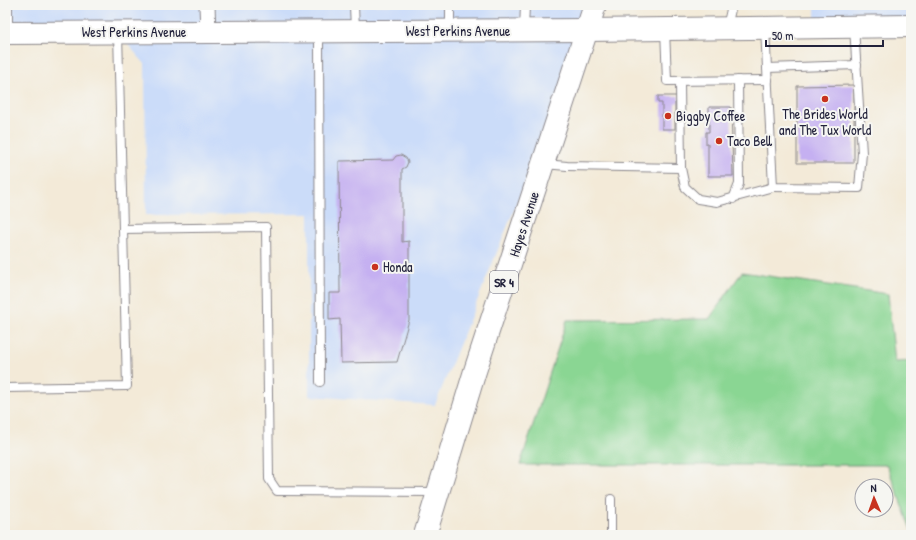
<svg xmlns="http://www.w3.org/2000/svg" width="916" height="540" font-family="'Patrick Hand',sans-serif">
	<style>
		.built { fill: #cbdcf9 }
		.green { fill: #8ad693; stroke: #567c67 }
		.building { fill: #c5b0f1 }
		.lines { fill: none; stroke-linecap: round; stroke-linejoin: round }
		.lane-casing { stroke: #8a868a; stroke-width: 10 }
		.street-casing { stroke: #8a868a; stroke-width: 17 }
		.secondary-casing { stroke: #8a868a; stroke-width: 24 }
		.primary-casing { stroke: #8a868a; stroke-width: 24 }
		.lane { stroke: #fff; stroke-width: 8 }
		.street { stroke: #fff; stroke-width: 15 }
		.secondary { stroke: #fff; stroke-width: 22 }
		.primary { stroke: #fff; stroke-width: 22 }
		.poi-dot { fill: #c8321e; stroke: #f6f6f2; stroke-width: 1.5 }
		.labels { text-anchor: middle; stroke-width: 4; stroke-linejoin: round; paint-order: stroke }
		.shield { fill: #f6f6f2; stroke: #626272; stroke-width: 1 }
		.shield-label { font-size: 13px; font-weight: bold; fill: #22223b }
		.street-label { font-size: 14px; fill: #22223b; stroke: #f6f6f2 }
		.poi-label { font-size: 14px; fill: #22223b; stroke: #f6f6f2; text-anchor: start }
	</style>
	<rect width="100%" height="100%" fill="#f6f6f2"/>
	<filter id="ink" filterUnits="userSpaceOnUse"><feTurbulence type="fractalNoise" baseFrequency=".025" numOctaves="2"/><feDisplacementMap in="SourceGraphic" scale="8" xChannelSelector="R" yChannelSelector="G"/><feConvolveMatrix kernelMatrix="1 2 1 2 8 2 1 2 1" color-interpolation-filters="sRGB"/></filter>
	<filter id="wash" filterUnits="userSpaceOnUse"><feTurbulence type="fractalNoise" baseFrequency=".012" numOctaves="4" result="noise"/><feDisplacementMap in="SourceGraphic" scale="16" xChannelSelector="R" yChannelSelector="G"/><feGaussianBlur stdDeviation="0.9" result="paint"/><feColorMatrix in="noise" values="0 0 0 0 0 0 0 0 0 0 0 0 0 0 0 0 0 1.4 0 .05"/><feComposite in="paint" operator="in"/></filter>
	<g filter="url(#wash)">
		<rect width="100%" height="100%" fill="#f3ead8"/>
		<g class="built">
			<path d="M5,5H595L587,30L435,405L309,396V214L146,215L145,64L118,33H5Z"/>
			<rect x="815" y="5" width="96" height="21"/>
		</g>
		<path class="green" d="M742,272L888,294L895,362L911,361V530L887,465H520L567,320L709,319Z"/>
		<g id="blocks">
			<g class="building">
				<path d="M854,85V163H797V86Z"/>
				<path d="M658,96H679V102L675,103V129H662V103H658Z"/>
				<path d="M709,107H731L733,176H708V144H706V132H709Z"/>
				<path d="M401,155L406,158L408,162L406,167L402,169V242L409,241V320L397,362L341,363L340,319L329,320V293H340L339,161L393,160L396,156Z"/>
			</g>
		</g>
	</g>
	<g filter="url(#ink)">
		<use href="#blocks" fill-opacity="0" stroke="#8a868a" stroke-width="1"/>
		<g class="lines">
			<g class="lane-casing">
				<g id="lane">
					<path d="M8,5V32"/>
					<path d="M354,5L355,30"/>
					<path d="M450,5V30"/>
					<path d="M727,27L732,5"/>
					<path d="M765,28L773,187L859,188L862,153L854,27"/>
					<path d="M665,29L667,81L768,80"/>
					<path d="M524,30L525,5"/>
					<path d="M319,33L320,382"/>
					<path d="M767,68L857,65"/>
					<path d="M680,81L681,168L685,187L698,199L717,202L773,187"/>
					<path d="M544,164L567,166L681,168"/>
					<path d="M733,199L739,184L738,80"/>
					<path d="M123,229L266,227L269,479L277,491L436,492"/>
					<path d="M5,388L127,386L118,33"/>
					<path d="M611,499V535"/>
				</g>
			</g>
			<g class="street-casing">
				<path id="street" d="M207,5L208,32"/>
			</g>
			<g class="secondary-casing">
				<path id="secondary" d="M5,33L587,30L911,26"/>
			</g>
			<g class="primary-casing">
				<path id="primary" d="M425,535L475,371L595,5"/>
			</g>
			<use href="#lane" class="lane"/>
			<use href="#street" class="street"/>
			<use href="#secondary" class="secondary"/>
			<use href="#primary" class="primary"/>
		</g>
	</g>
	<g class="poi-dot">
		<circle cx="825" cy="99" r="4"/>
		<circle cx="668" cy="116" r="4"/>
		<circle cx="719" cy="141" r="4"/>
		<circle cx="375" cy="267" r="4"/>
	</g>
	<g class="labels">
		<rect class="shield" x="490" y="271" width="28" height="22" rx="3"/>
		<g class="shield-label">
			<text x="504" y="287">SR 4</text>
		</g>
		<g class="street-label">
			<text x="458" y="36">West Perkins Avenue</text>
			<text x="134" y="37">West Perkins Avenue</text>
			<text transform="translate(524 224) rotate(-72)" y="5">Hayes Avenue</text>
		</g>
		<g class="poi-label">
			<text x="825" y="119" text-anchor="middle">The Brides World<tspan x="825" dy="16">and The Tux World</tspan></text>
			<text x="676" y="121">Biggby Coffee</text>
			<text x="727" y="146">Taco Bell</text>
			<text x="383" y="272">Honda</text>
		</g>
	</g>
	<rect width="916" height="540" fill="none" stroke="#f6f6f2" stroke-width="20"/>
	<g transform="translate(874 498) rotate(358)"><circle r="19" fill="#f6f6f2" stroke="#a1a1a9"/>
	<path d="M0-3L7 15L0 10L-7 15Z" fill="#c8321e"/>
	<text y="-6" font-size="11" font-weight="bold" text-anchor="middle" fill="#22223b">N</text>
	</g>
	<path d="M766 40v6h117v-6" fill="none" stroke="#22223b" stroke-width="2"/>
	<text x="772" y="40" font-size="12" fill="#22223b" stroke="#f6f6f2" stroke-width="3" paint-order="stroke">50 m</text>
</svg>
